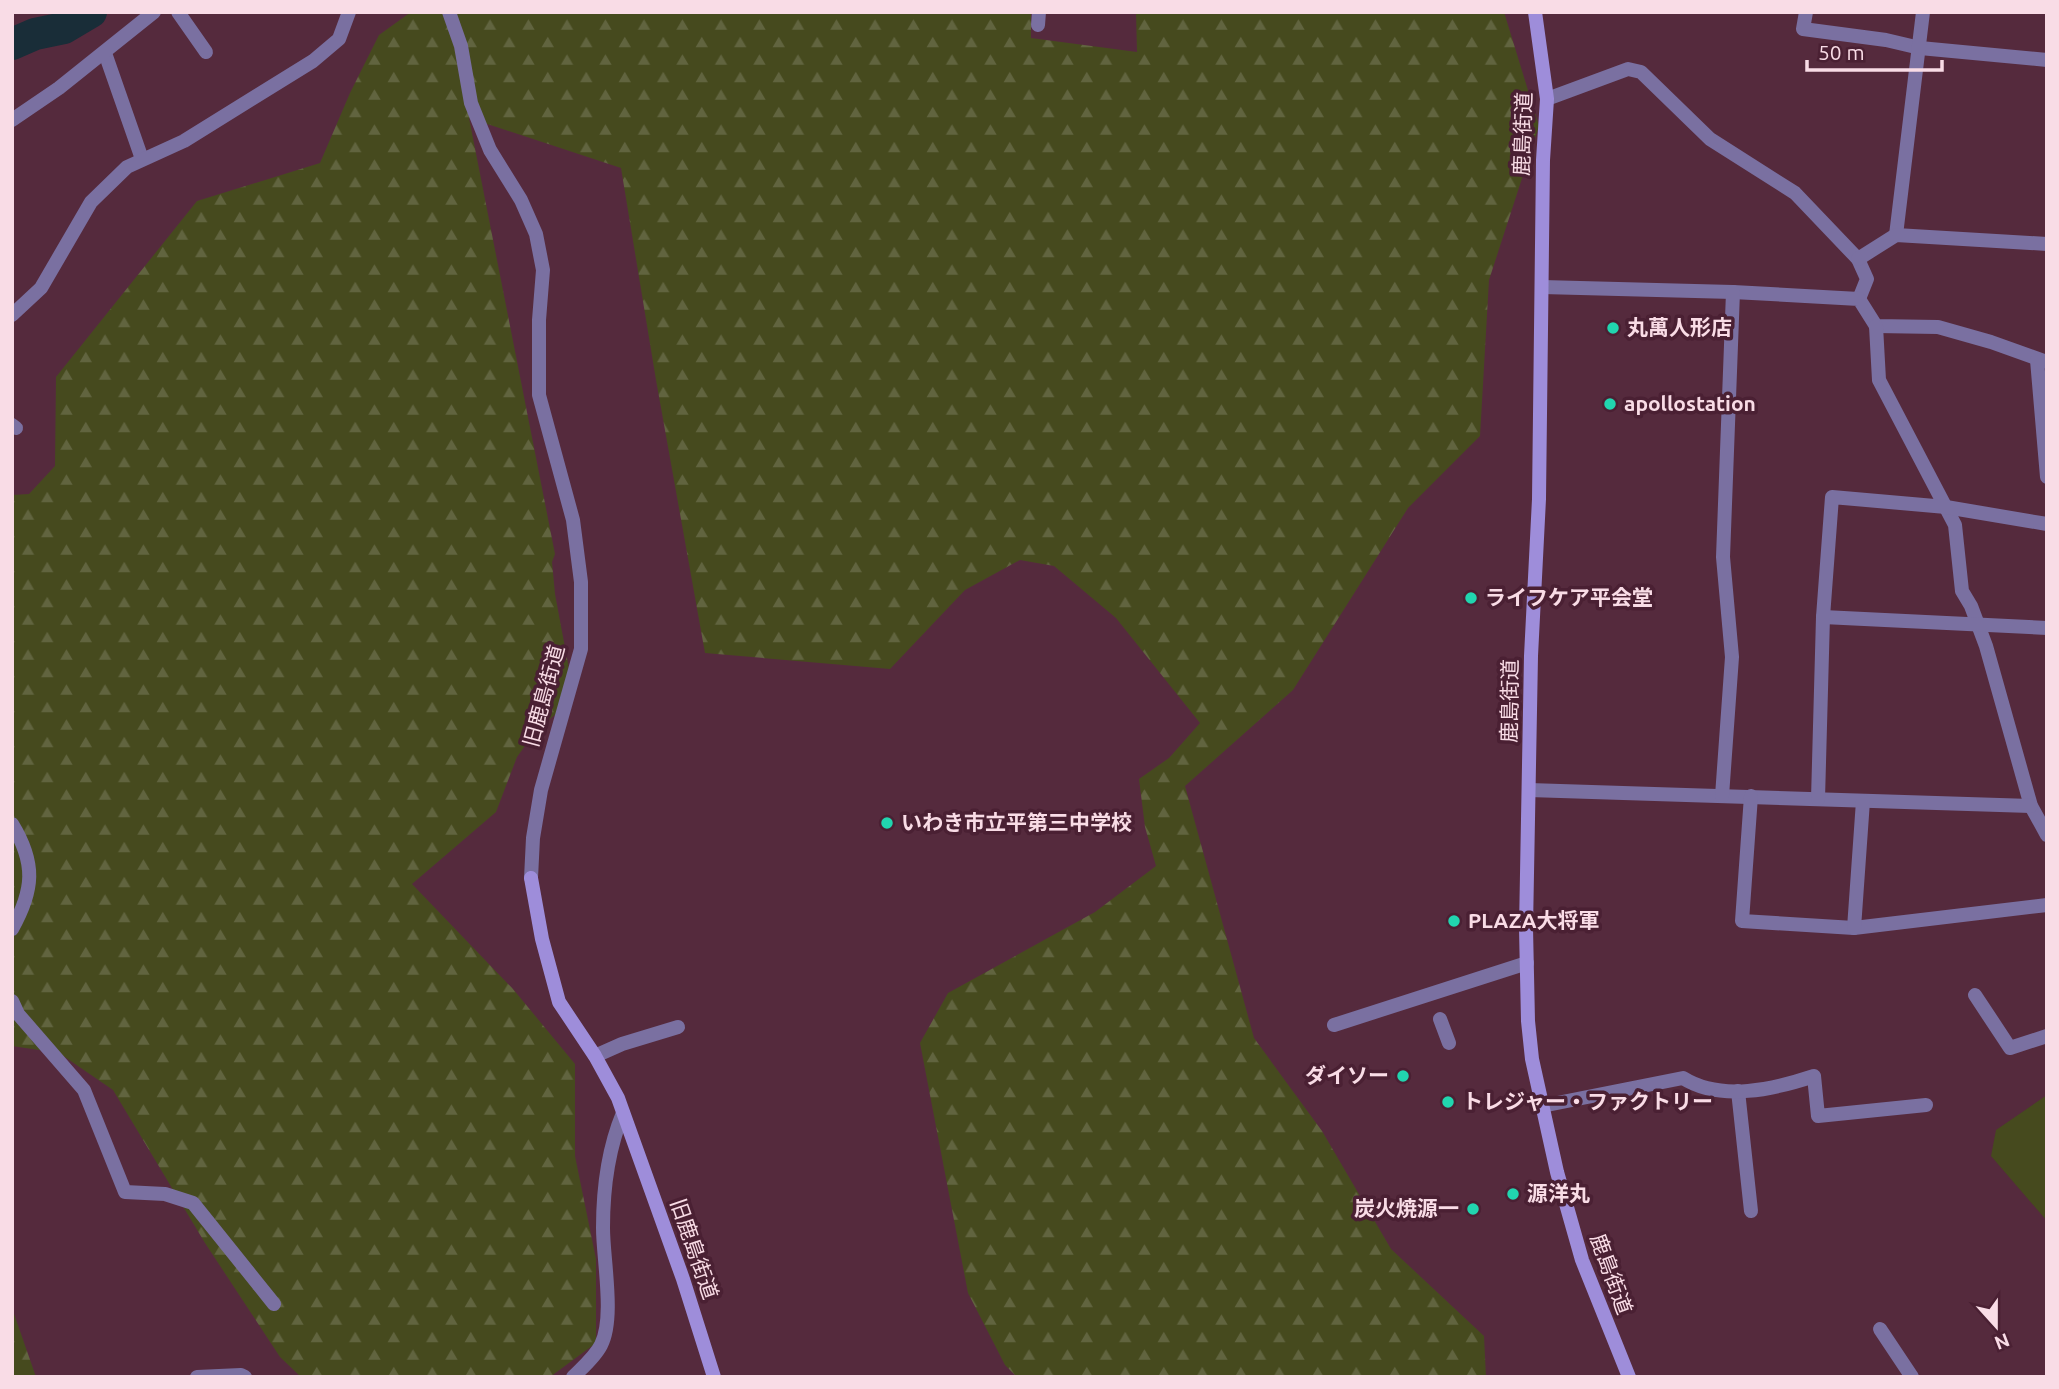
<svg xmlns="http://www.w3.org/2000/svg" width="2059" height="1389" font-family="Ubuntu,'Noto Sans JP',sans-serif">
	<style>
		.green { fill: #464a1e }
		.forest { fill: url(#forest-firs) }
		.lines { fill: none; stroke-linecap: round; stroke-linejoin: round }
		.river { stroke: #192d38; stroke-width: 32 }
		.street { stroke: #7a70a1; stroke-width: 14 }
		.secondary { stroke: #9e8dda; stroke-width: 14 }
		.poi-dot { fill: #21d5af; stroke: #4a2033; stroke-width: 2.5 }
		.labels { text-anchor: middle; stroke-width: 7; stroke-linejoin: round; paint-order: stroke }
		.street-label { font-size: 21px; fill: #f9dce6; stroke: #4a2033 }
		.poi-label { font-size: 21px; font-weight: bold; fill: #f9dce6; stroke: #4a2033; text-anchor: start }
	</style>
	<defs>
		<pattern id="forest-firs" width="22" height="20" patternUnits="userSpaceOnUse" patternTransform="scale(1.75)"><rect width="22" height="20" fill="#464a1e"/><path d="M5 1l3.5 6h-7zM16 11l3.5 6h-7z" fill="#61643f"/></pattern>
	</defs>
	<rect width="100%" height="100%" fill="#552a3d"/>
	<path class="green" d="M2047,1095V1221L1991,1156L1996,1130Z"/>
	<g class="forest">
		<path d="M411,12H1031V38L1137,52L1136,12H1504L1539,126L1489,280L1480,436L1408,508L1293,690L1185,786L1254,1038L1322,1131L1391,1249L1484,1336L1486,1377H1017L1005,1365L968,1293L920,1043L948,993L1095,912L1156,866L1145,827L1139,779L1169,758L1200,723L1116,618L1054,566L1020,560L965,590L890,669L705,653L656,380L621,168L469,118L555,554L552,562L555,594L572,685L560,711L537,729L517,757L496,812L412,884L513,989L575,1064V1156L596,1259V1343L550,1377H301L280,1357L205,1243L113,1090L59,1053L12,1046V495L29,494L55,466L56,377L197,201L320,163L350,93L379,35Z"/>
		<path d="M12,1308L36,1377H12Z"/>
	</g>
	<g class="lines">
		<path class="river" d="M12,44L35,34L64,28L91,12"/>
		<g class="street">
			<path d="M178,12L206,52"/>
			<path d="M449,12L461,46L471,103L490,150L521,200L536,234L543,270L539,320V395L573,520L581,582V649L541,790L533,838L531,878"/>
			<path d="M1806,12L1803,29L1886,40L1920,48L2047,60"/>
			<path d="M1038,25L1039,12"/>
			<path d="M105,53L142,159"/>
			<path d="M1547,99L1628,69L1641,72L1710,139L1795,193L1858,259L1867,279L1859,299"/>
			<path d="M12,120L59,88L154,12"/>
			<path d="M1896,235L1923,12"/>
			<path d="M1858,259L1896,235L2047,244"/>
			<path d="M1542,287L1733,292L1859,299L1876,326L1938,327L1991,342L2047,362"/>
			<path d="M12,315L41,288L91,202L127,167L184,141L313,61L339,39L349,12"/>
			<path d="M1876,326L1879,380L1955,525L1962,591L1971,606L1986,646L2031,806L2047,835"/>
			<path d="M2037,360L2047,477"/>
			<path d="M12,425L16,428"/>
			<path d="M1823,617L2047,628"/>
			<path d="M1529,790L2031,806"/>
			<path d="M1722,796L1732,657L1723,557L1733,292"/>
			<path d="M1751,796L1742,921L1854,928L2047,905"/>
			<path d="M1818,799L1823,617L1832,497L1946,507L2047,524"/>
			<path d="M12,824C36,863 34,890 12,929"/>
			<path d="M1854,928L1863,801"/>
			<path d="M1975,995L2010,1048L2047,1036"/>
			<path d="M12,1001L18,1014L84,1090L125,1192L165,1194L193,1203L274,1304"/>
			<path d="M1440,1019L1449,1043"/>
			<path d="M1334,1025L1527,963"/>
			<path d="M595,1056L622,1044L678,1027"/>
			<path d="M1738,1091L1751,1211"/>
			<path d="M1542,1106L1683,1078C1721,1102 1775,1089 1814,1076L1818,1116L1926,1105"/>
			<path d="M1880,1329L1912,1377"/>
			<path d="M197,1377L241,1375L245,1377"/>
			<path d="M573,1377C583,1367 595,1357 601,1345C615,1318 603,1259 603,1228C603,1189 608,1149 623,1113"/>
		</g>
		<g class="secondary">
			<path d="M1535,12L1547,99L1543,160L1539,499L1531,656L1526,928L1528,1021L1532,1059L1557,1172L1582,1260L1629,1377"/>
			<path d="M531,878L542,939L559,1002L595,1056L618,1098L683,1279L714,1377"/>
		</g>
	</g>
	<g class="poi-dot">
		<circle cx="1613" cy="328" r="7"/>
		<circle cx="1610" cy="404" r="7"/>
		<circle cx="1471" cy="598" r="7"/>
		<circle cx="887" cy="823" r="7"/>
		<circle cx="1454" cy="921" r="7"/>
		<circle cx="1403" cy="1076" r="7"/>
		<circle cx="1448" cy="1102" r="7"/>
		<circle cx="1513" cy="1194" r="7"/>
		<circle cx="1473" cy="1209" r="7"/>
	</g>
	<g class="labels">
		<g class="street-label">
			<text transform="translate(1523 134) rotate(-88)" y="7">鹿島街道</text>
			<text transform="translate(544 696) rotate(-75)" y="7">旧鹿島街道</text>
			<text transform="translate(1510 701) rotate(-89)" y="7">鹿島街道</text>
			<text transform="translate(694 1249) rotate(71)" y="7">旧鹿島街道</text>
			<text transform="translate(1611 1274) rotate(70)" y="7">鹿島街道</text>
		</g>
		<g class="poi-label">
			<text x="1627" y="335">丸萬人形店</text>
			<text x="1624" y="411">apollostation</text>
			<text x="1485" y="605">ライフケア平会堂</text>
			<text x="901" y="830">いわき市立平第三中学校</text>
			<text x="1468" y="928">PLAZA大将軍</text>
			<text x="1389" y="1083" text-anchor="end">ダイソー</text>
			<text x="1462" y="1109">トレジャー・ファクトリー</text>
			<text x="1527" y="1201">源洋丸</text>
			<text x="1459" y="1216" text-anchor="end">炭火焼源一</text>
		</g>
	</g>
	<rect width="2059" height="1389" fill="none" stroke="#f9dce6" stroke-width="28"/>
	<g transform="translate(1996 1326) rotate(159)" stroke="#4a2033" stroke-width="5" paint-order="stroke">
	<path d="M0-5L12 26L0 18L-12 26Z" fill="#f9dce6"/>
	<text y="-10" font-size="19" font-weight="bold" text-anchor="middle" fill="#f9dce6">N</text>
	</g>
	<path d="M1807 60v10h135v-10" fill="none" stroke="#f9dce6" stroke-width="3.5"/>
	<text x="1818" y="60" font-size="21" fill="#f9dce6" stroke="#4a2033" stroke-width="5" paint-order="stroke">50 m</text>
</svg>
